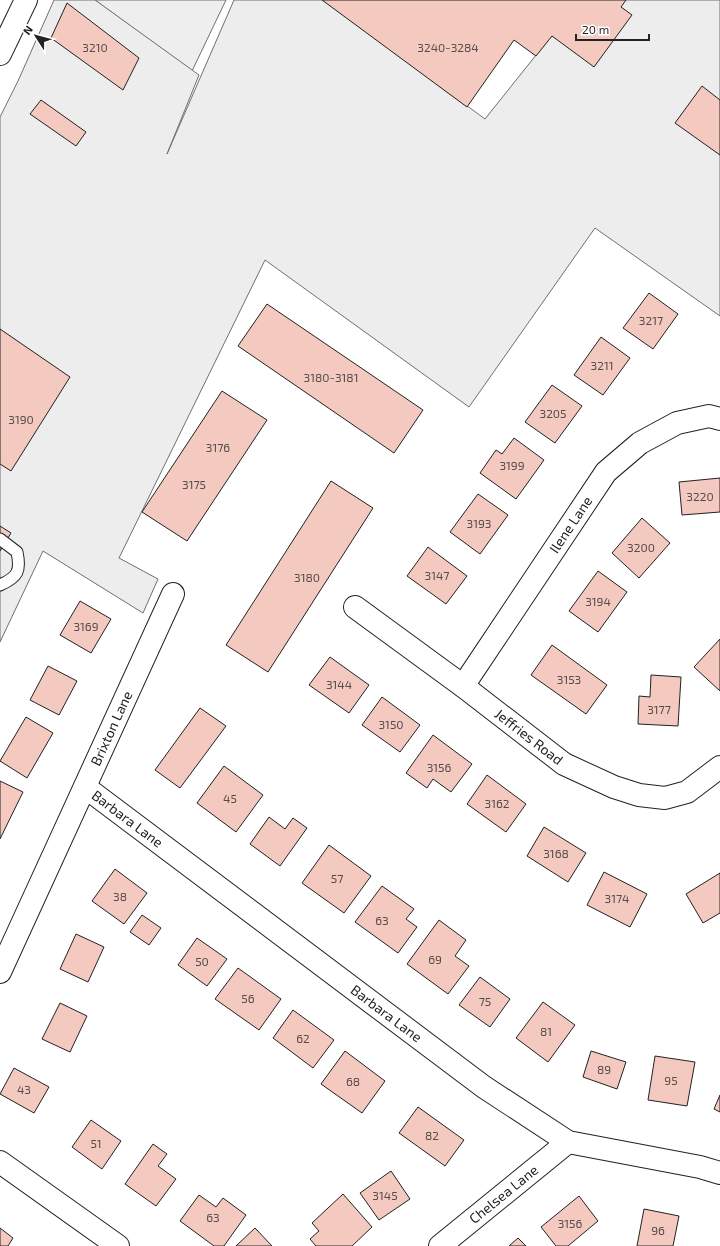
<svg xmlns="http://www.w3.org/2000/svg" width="720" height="1246" font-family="'Exo 2',sans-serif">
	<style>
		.green { fill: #eee; stroke: #6f6f6f }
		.parking { fill: #ededed; stroke: #6f6f6f }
		.building { fill: #f3c9c0; stroke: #222 }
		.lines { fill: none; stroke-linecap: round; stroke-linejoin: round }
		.service-casing { stroke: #222; stroke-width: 13 }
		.minor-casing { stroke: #222; stroke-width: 24 }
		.service { stroke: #fff; stroke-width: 11 }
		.minor { stroke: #fff; stroke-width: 22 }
		.labels { text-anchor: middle; stroke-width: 3; stroke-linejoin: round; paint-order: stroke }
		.number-label { font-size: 12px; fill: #564c4a }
		.street-label { font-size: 14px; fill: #222; stroke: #fff }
	</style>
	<rect width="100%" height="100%" fill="#fff"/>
	<path class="green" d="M95,0H226L192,71Z"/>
	<path class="parking" d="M54,0H95L199,75L167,154L234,0H323L485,119L580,0H720V316L595,228L469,407L265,260L119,558L158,579L143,613L43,551L0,642V117L18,81Z"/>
	<g class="building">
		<path d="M322,0H626L621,7L632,15L594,67L552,36L536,56L514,40L467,107Z"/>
		<path d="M67,3L139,58L123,90L51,38Z"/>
		<path d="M702,86L720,100V155L675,123Z"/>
		<path d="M41,100L86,132L76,146L30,114Z"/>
		<path d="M649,293L678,314L653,349L623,328Z"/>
		<path d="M267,304L423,410L394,453L238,346Z"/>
		<path d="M0,329L70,377L11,471L0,464Z"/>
		<path d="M601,337L630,358L603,395L574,375Z"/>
		<path d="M552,385L582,406L555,443L525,422Z"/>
		<path d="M222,391L267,420L187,541L142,512Z"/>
		<path d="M514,438L544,460L516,499L480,473L496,450L502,454Z"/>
		<path d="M720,478V512L682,515L679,482Z"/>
		<path d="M331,481L373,508L268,672L226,645Z"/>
		<path d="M478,494L508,515L480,554L450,532Z"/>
		<path d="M642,518L670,543L639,578L612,553Z"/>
		<path d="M0,526L11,533L0,551Z"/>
		<path d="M428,547L467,576L446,604L407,576Z"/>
		<path d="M598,571L627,592L598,632L569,611Z"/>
		<path d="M80,601L111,619L91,653L60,635Z"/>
		<path d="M720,639V691L694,667Z"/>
		<path d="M552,645L607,685L586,714L531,675Z"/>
		<path d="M330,657L369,685L349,713L309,685Z"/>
		<path d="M48,666L77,681L59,715L30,700Z"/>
		<path d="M651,675L681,677L678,726L638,724L639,696L650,697Z"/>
		<path d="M382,697L420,725L400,752L362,725Z"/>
		<path d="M200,708L226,726L180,788L155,770Z"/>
		<path d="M26,717L53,733L27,778L0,761Z"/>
		<path d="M433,735L472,764L451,792L433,779L427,788L406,773Z"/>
		<path d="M224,766L263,795L236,832L197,803Z"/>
		<path d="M487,775L526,804L506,832L467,804Z"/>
		<path d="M0,781L23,792L0,839Z"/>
		<path d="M269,817L285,829L293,818L307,828L280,866L250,844Z"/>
		<path d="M544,827L586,853L568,882L527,856Z"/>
		<path d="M329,845L371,876L344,913L302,883Z"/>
		<path d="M115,869L147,893L124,924L92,901Z"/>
		<path d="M604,872L647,894L630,927L587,905Z"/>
		<path d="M720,873V913L703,923L686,894Z"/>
		<path d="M382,886L414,909L406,919L417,927L398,953L355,922Z"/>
		<path d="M142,915L161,928L149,945L130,932Z"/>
		<path d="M439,920L466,940L455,956L469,966L448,994L407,964Z"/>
		<path d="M76,934L104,947L88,982L60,969Z"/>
		<path d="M197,938L227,959L207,986L178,965Z"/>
		<path d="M238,968L281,999L259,1030L215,999Z"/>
		<path d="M480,977L510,999L490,1027L459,1005Z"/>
		<path d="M543,1002L575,1025L548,1062L516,1038Z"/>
		<path d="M60,1003L87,1016L70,1052L42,1039Z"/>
		<path d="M293,1010L334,1040L313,1068L273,1038Z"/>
		<path d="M345,1051L385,1081L362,1113L321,1084Z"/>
		<path d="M591,1051L626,1062L617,1089L583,1077Z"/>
		<path d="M655,1056L695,1062L687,1106L648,1100Z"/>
		<path d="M14,1068L49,1087L34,1113L0,1094Z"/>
		<path d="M720,1095V1112L714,1109Z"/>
		<path d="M418,1107L464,1140L445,1166L399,1133Z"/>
		<path d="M91,1120L121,1141L102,1169L72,1147Z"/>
		<path d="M153,1144L167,1154L158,1166L176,1179L156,1206L125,1184Z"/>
		<path d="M391,1171L410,1199L379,1220L360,1193Z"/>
		<path d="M343,1194L372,1227L352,1246H316L310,1239L319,1231L312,1223Z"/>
		<path d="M199,1195L216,1207L223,1198L246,1215L224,1246H214L180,1221Z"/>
		<path d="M579,1196L598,1221L568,1246H556L541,1227Z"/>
		<path d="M644,1209L679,1216L673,1246H637Z"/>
		<path d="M0,1228L13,1238L8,1246H0Z"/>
		<path d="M255,1228L272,1246H236Z"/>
		<path d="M518,1238L526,1246H509Z"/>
	</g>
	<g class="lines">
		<g class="service-casing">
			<path id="service" d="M0,539L17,552C21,571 18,577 0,585"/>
		</g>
		<g class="minor-casing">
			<g id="minor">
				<path d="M0,54L26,0"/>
				<path id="s1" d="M355,607L463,686L564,764L614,787L639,795L665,798L687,792L720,767"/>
				<path id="s2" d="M463,686L606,472L640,443L677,423L709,416L720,419"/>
				<path id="s3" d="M85,787L484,1087L568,1142L700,1167L720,1173"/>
				<path id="s4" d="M0,972L173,594"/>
				<path d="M0,1162L118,1246"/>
				<path id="s5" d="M440,1246L568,1142"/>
			</g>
		</g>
		<use href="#service" class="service"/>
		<use href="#minor" class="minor"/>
	</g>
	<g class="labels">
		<g class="number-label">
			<text x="95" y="52">3210</text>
			<text x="448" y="52">3240-3284</text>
			<text x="651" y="325">3217</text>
			<text x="602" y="370">3211</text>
			<text x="331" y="382">3180-3181</text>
			<text x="553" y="418">3205</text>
			<text x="21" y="424">3190</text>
			<text x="218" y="452">3176</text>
			<text x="512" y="470">3199</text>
			<text x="194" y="489">3175</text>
			<text x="700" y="501">3220</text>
			<text x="479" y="528">3193</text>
			<text x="641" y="552">3200</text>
			<text x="437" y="580">3147</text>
			<text x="307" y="582">3180</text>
			<text x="598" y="606">3194</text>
			<text x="86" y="631">3169</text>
			<text x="569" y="684">3153</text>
			<text x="339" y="689">3144</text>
			<text x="659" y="714">3177</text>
			<text x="391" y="729">3150</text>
			<text x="439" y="772">3156</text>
			<text x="230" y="803">45</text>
			<text x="497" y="808">3162</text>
			<text x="556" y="858">3168</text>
			<text x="337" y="883">57</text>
			<text x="120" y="901">38</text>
			<text x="617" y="903">3174</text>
			<text x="382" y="925">63</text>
			<text x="435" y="964">69</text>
			<text x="202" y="966">50</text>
			<text x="248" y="1003">56</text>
			<text x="485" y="1006">75</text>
			<text x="546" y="1036">81</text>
			<text x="303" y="1043">62</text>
			<text x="604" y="1074">89</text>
			<text x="671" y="1085">95</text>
			<text x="353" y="1086">68</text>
			<text x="24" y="1094">43</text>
			<text x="432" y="1140">82</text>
			<text x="96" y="1148">51</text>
			<text x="385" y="1200">3145</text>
			<text x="213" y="1222">63</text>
			<text x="570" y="1228">3156</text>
			<text x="658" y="1235">96</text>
		</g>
		<g class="street-label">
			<text dy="5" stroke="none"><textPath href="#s2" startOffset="194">Ilene Lane</textPath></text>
			<text dy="5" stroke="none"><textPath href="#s4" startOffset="268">Brixton Lane</textPath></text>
			<text dy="5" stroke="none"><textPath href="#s1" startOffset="217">Jeffries Road</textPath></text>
			<text dy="5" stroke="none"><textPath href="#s3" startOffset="53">Barbara Lane</textPath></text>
			<text dy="5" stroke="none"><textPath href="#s3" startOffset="377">Barbara Lane</textPath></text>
			<text dy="5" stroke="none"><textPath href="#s5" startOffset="82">Chelsea Lane</textPath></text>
		</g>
	</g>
	<g transform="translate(36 36) rotate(306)" stroke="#ffffff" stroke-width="3" paint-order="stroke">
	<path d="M0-3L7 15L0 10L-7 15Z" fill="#222222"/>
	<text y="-6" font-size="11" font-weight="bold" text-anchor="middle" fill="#222222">N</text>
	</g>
	<path d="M576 34v6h73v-6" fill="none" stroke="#222222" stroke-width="2"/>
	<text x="582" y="34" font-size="12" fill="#222222" stroke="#ffffff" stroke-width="3" paint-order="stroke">20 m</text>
</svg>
